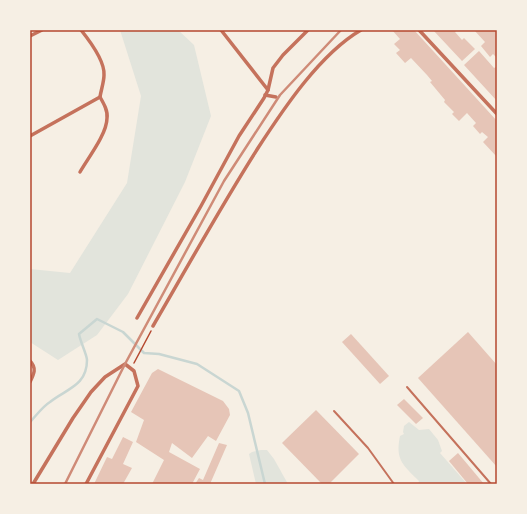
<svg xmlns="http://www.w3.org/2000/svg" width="527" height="514" font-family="'Nunito Sans',sans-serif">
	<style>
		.green { fill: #e2e4dc }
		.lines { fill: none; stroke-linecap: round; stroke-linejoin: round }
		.stream { stroke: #c9d6d2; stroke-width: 2.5 }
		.building { fill: #e6c5b7 }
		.path { stroke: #b5482f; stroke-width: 1.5 }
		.service { stroke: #c5725c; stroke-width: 2 }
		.minor { stroke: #c5725c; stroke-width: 3.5 }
		.rail { stroke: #cf8b77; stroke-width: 2.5 }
		.neatline { fill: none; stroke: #b5482f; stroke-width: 1.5 }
	</style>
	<rect width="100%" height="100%" fill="#f6efe4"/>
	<g class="green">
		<path d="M120,30H178L194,45L211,116L185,182L128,294L97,335L58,360L30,342V269L70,273L127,183L141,96Z"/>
		<path d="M409,422L419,430L429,429L438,440L442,451L440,453L467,484H418L419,481C403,465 395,460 400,436L404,434L403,432L404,426Z"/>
		<path d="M261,450H267L274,459L288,484H256L249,454L252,452Z"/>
	</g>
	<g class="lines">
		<path class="stream" d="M30,422C36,416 42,407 50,402C66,389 87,386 87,360C87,355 80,341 79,334L97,319L123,332L144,353L159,354L197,364L239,391L248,413L265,484"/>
	</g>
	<g class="building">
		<path d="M392,30H414L497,121V157L483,142L488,137L482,132L480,134L473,126L476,123L467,113L459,121L452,114L454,112L444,102L445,100L430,82L432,81L427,75L411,58L405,63L396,53L400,50L394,44L400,39Z"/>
		<path d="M433,30H455L456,31L455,32L462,40L464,38L475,49L462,61Z"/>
		<path d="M474,30H497V58L493,54L490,57L481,46L485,42Z"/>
		<path d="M479,51L494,68L496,67L497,68V101L464,65Z"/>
		<path d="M468,332L497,365V467L418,378Z"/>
		<path d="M351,334L389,376L380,384L342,342Z"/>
		<path d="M158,369L223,401L229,409L230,415L216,441L208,436L192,458L172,443L169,452L200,469L192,484H152L164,460L136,442L144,420L131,412L152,373Z"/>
		<path d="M404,399L423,418L416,424L397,405Z"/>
		<path d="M316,410L359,454L329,484H322L282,443Z"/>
		<path d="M123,437L133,442L123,464L132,468L123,484H94L107,457L112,459Z"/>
		<path d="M219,443L227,445L210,484H195L199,478L203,480Z"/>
		<path d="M458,453L484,484H468L449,461Z"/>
	</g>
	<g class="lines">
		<path class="path" d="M134,363L151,331"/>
		<g class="service">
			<path d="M407,387L491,484"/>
			<path d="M334,411L368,448L394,484"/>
		</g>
		<g class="minor">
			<path d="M81,30C89,40 105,61 104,75C104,82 101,90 100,97"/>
			<path d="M221,30L268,90"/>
			<path d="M419,30L497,114"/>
			<path d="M30,36L42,30"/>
			<path d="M265,95L276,97"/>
			<path d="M30,136L100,97"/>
			<path d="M80,172C88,158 107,134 107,118C108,111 104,104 100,97"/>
			<path d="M137,318L201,206L239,136L264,98L268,90L273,68L283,55L308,30"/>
			<path d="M153,326C188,266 221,206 258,148C284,108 320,54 361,30"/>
			<path d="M30,361C37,368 34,374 30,382"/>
			<path d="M33,484L73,418L91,392L105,377L125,364L134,371L138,386L86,484"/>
		</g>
		<path class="rail" d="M65,484L125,364L224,181L280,95L341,30"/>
	</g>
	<rect width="527" height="514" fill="none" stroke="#f6efe4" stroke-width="62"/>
	<rect x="31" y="31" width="465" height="452" class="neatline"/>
</svg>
